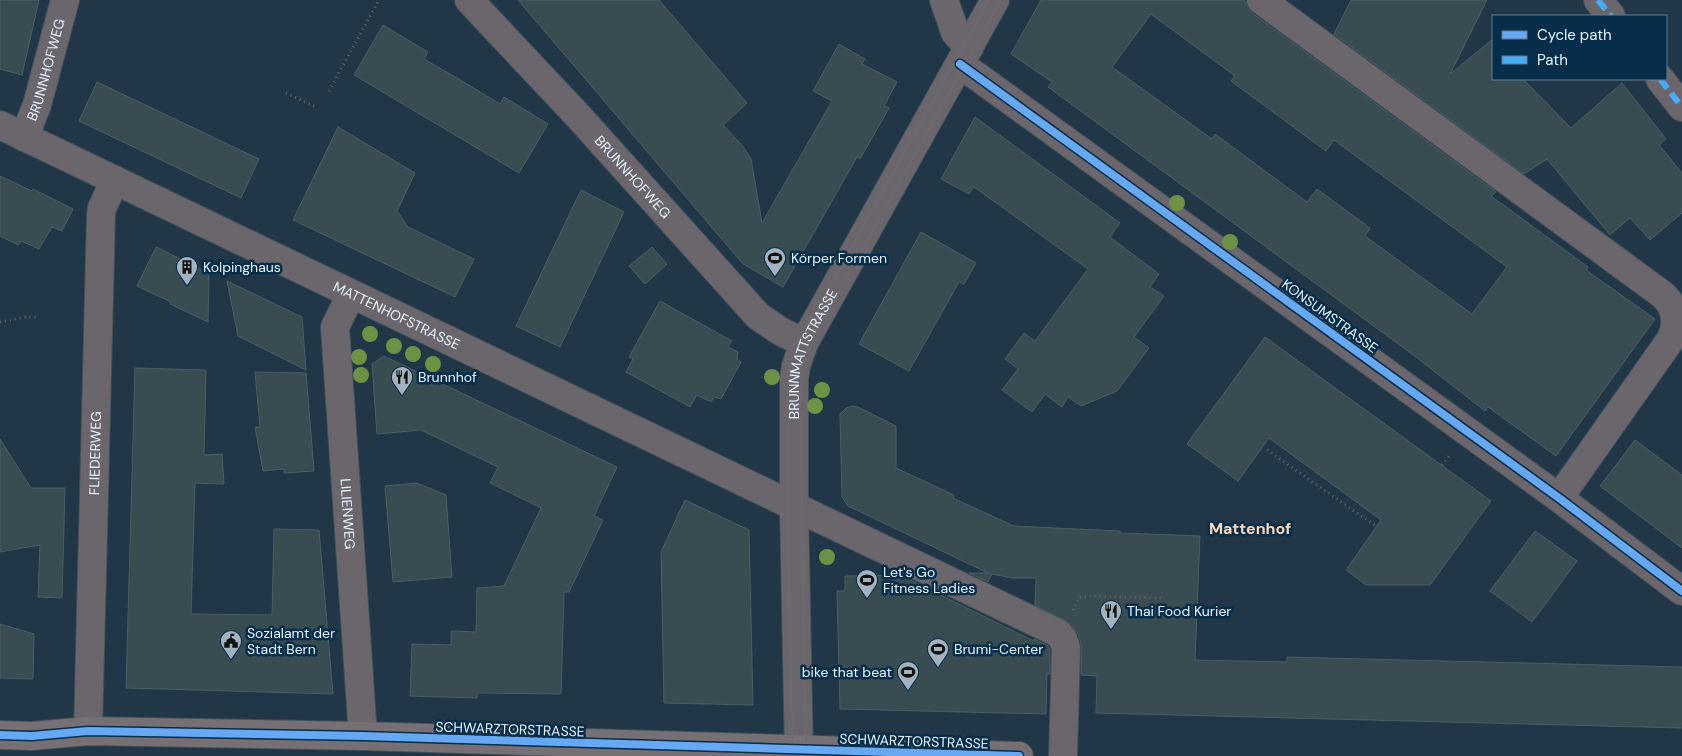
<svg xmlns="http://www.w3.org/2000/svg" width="1682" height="756" font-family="'DM Sans',sans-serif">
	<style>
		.building { fill: #384c52; stroke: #496065; fill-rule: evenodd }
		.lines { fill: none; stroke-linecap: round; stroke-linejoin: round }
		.minor-casing { stroke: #40505c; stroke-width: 30 }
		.major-casing { stroke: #40505c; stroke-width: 30 }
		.path { stroke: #62656b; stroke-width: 3; stroke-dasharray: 1 4; stroke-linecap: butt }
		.minor { stroke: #6a666b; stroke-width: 28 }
		.major { stroke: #766f74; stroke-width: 28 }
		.tram { stroke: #6b6d72; stroke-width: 1 }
		.quiet { stroke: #46acf6; stroke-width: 6; stroke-dasharray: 12 6; stroke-linecap: butt }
		.cycleway-casing { stroke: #062d4a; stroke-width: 11 }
		.cycleway { stroke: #66a8f1; stroke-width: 8 }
		.tree { fill: #6d9145 }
		.labels { text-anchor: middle; stroke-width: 5; stroke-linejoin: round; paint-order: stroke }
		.street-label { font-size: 14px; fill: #e7f4ff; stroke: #062d4a }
		.poi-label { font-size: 14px; fill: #e7f4ff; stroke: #062d4a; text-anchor: start }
		.quarter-label { font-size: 16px; font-weight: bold; fill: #fbd7b5; stroke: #062d4a }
	</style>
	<rect width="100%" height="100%" fill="#213646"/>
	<g class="building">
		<path d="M0,0H39L22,75L0,69Z"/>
		<path d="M518,0H659L747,103L723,125L742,145L751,159L762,223L832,101L813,91L839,44L865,59L862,64L897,82L884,106L889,108L860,159L857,157L783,287L743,264Z"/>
		<path d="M1041,0H1244L1252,13L1496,192L1491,196L1588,267L1586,270L1655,319L1556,456L1488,407L1485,411L1416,357L1048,87L1052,82L1011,54ZM1151,14L1235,76L1231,81L1326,151L1334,140L1507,267L1472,314L1365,236L1370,228L1317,189L1307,202L1215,134L1212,139L1112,67Z"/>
		<path d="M1351,0H1487L1450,74L1493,39V79H1523L1571,128L1622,83L1666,139L1659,145L1682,173V213L1650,240L1630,218L1610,235L1547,159L1524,174L1334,34Z"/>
		<path d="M383,25L428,52L424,59L462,81L500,104L504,97L548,124L519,173L354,75Z"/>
		<path d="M97,82L259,159L241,198L79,121Z"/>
		<path d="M975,117L1120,223L1110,237L1159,274L1150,287L1164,296L1134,337L1149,348L1117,391L1081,406L1068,397L1062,407L1045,394L1032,412L1002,390L1018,369L1005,359L1024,333L1035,341L1088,269L974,187L969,194L941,179Z"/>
		<path d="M338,127L415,173L397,211L408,227L474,259L455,297L293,220Z"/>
		<path d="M0,176L32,191L33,189L73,209L62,231L52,227L39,249L21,241L18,245L0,236Z"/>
		<path d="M581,190L624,212L560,347L516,326Z"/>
		<path d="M921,232L976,263L964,284L959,282L909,371L859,344Z"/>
		<path d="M156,247L209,273L208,322L170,304L171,302L137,286Z"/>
		<path d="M652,247L667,264L645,284L629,266Z"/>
		<path d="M227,281L302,317L306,370L238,336Z"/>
		<path d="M660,301L732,341L728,347L738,352L737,359L741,362L721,399L714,397L711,402L697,395L690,407L626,372L633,359L629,357Z"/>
		<path d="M1265,337L1491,501L1430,585H1366L1346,570L1381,520L1269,438L1238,481L1187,444Z"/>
		<path d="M384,356L617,467L594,516L603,520L569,592H564L561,694L477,693V698L410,696L412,644L451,645V631L476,632L477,588L504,586L541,508L490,483L498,467L421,430L377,434L372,364Z"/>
		<path d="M135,368L206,370L204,455L222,454L224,484L195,483L191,614L272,615L274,529L319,530L333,694L126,688Z"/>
		<path d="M255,372L306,373L314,471L284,473V469L263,471L255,427H260Z"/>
		<path d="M852,406L858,407L896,426V468L954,495L953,498L1014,526L1120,531V533L1200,536L1195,660L1287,662V657L1682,667V728L1096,713L1097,676L1081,675V643L1078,634L1070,623L1035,605L1036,578H1012L992,574L988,582L969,573H988L848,506L842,497L840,414L846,408Z"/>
		<path d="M0,439L31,488H65L62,598L38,597L40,545L0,552Z"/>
		<path d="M1635,440L1682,475V548L1600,486Z"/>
		<path d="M417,483L446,495L452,577L393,582L385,486Z"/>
		<path d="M685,500L749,530L753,705L664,703L661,552Z"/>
		<path d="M1535,531L1577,561L1532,622L1490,591Z"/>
		<path d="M900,575L1034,641V639L1048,646L1050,650V674H1047L1046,714L840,709L837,591H845V576Z"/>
		<path d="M0,624L34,634L33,679L0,678Z"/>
	</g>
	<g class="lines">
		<g class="minor-casing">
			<g id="minor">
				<path id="s1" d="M469,0L579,117L758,316L780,331L804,343"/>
				<path d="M944,0L955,32L969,48"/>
				<path d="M1261,0L1663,295C1676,307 1679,322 1671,339L1559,498"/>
				<path d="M1598,0L1611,16"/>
				<path d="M960,64L1559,498L1682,591"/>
				<path d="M1660,79L1682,107"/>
				<path id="s2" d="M0,125L1058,633L1063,639L1066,648L1063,756"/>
				<path id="s3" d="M24,137L37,105L65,0"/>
				<path id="s4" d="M351,294L335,327L363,736"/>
				<path id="s5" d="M88,731L101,215L102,208L115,180"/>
				<path id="s6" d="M799,756L794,506V379L796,366L804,343L995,0"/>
			</g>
		</g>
		<g class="major-casing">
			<path id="major" d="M0,735L32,736L88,731L363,736L1019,756"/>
		</g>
		<g class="path">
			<path d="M329,91L379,0"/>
			<path d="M286,93L316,107"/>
			<path d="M0,322L26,317H38"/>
			<path d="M1267,450L1377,527"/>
			<path d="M1442,465L1450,455"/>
			<path d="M1073,610L1079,597L1089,596L1163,598"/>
		</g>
		<use href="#minor" class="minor"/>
		<use href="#major" class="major"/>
		<g class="tram">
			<path d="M793,756L788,553V394L790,364L795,350L806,329L989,0"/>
			<path d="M806,756L800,413C800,389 802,367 809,345L1001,0"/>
		</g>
		<g class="quiet">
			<path d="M1598,0L1611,16"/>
			<path d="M1660,79L1682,107"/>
		</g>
		<g class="cycleway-casing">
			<g id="cycleway">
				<path d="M960,64L1559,498L1682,591"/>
				<path d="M0,735L32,736L88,731L363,736L1019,756"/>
			</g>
		</g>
		<use href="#cycleway" class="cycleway"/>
	</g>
	<g class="tree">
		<circle cx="1177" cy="203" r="8"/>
		<circle cx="1230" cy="242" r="8"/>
		<circle cx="370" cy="334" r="8"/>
		<circle cx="394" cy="346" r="8"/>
		<circle cx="413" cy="354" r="8"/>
		<circle cx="359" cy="357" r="8"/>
		<circle cx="433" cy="364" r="8"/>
		<circle cx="361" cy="375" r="8"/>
		<circle cx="772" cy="377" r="8"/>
		<circle cx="822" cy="390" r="8"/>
		<circle cx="815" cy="406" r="8"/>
		<circle cx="827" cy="557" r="8"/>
	</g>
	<defs>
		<g id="stadium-pin" transform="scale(1.125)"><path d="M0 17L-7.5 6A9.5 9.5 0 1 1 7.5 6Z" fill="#a2b2be" stroke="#062d4a"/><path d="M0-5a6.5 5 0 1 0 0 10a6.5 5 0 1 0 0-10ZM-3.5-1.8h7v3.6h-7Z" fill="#111"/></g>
		<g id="building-pin" transform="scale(1.125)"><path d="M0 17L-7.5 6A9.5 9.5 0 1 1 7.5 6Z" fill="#a2b2be" stroke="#062d4a"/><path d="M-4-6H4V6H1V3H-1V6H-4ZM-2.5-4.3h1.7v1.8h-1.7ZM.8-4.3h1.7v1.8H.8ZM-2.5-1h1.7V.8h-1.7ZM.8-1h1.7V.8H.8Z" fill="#111"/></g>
		<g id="restaurant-pin" transform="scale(1.125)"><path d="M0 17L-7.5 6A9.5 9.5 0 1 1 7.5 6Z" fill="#a2b2be" stroke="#062d4a"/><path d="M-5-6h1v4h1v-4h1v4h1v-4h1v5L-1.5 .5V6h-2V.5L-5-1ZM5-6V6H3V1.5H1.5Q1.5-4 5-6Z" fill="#111"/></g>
		<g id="civic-pin" transform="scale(1.125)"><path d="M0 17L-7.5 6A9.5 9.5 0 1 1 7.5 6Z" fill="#a2b2be" stroke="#062d4a"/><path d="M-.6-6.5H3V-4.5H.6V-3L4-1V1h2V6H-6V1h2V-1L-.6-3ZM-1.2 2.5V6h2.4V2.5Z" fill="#111"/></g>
	</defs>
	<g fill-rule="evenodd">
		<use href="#stadium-pin" x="775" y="258"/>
		<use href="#building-pin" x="187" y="267"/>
		<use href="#restaurant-pin" x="402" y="377"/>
		<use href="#stadium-pin" x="867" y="580"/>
		<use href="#restaurant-pin" x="1111" y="611"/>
		<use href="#civic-pin" x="231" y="641"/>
		<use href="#stadium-pin" x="938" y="649"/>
		<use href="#stadium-pin" x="908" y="672"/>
	</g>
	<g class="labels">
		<g class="street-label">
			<text dy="5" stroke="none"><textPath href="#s3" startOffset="71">BRUNNHOFWEG</textPath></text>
			<text dy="5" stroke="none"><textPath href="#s1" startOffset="241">BRUNNHOFWEG</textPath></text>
			<text dy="5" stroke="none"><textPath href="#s2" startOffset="440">MATTENHOFSTRASSE</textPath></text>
			<text transform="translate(1330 316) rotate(36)" y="5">KONSUMSTRASSE</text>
			<text dy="5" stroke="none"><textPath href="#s6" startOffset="406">BRUNNMATTSTRASSE</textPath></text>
			<text dy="5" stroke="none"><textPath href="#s5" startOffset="278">FLIEDERWEG</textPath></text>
			<text dy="5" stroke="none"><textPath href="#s4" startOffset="224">LILIENWEG</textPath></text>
			<text transform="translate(510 729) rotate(2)" y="5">SCHWARZTORSTRASSE</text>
			<text transform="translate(914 741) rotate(2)" y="5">SCHWARZTORSTRASSE</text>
		</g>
		<g class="poi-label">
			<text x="791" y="263">Körper Formen</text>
			<text x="203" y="272">Kolpinghaus</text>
			<text x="418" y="382">Brunnhof</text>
			<text x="883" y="577">Let's Go<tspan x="883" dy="16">Fitness Ladies</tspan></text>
			<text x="1127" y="616">Thai Food Kurier</text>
			<text x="247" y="638">Sozialamt der<tspan x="247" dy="16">Stadt Bern</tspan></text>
			<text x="954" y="654">Brumi-Center</text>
			<text x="892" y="677" text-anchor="end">bike that beat</text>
		</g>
		<g class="quarter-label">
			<text x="1250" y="534">Mattenhof</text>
		</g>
	</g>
	<rect x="1492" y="15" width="175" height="65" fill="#062d4a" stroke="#607d92"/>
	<rect x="1502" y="31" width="25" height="8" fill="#66a8f1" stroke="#607d92"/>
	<text x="1537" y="40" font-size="15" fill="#e7f4ff">Cycle path</text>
	<rect x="1502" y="56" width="25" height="8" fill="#46acf6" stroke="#607d92"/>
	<text x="1537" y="65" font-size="15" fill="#e7f4ff">Path</text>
</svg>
